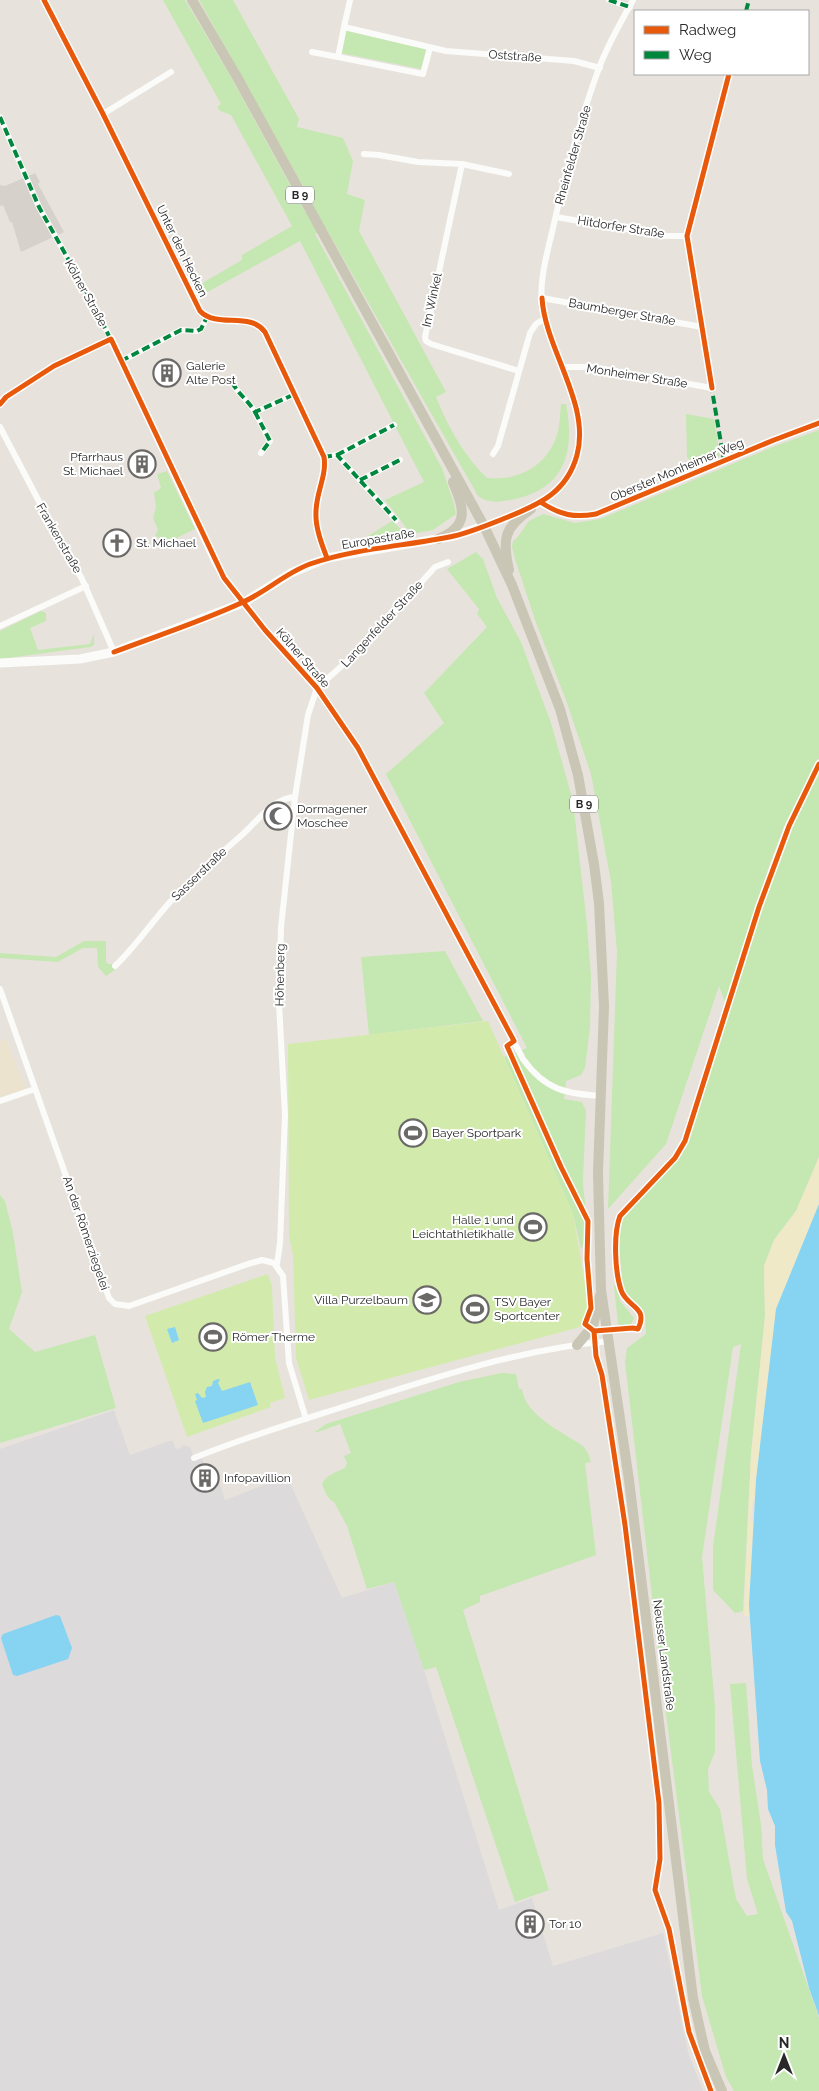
<svg xmlns="http://www.w3.org/2000/svg" width="819" height="2091" font-family="Raleway,sans-serif">
	<style>
		.industrial { fill: #dddadc }
		.education { fill: #ece3cf }
		.green { fill: #c5e7b1 }
		.sand { fill: #efe9c7 }
		.pitch { fill: #d2ebad }
		.plaza { fill: #d6d1cb }
		.water { fill: #86d3f2 }
		.lines { fill: none; stroke-linecap: round; stroke-linejoin: round }
		.street { stroke: #fbfbfa; stroke-width: 6 }
		.secondary { stroke: #fbfbfa; stroke-width: 9 }
		.primary { stroke: #cac6b6; stroke-width: 10 }
		.quiet { stroke: #00873e; stroke-width: 4; stroke-dasharray: 8 4; stroke-linecap: butt }
		.cycleway-casing { stroke: #fff; stroke-width: 8 }
		.cycleway { stroke: #e8590c; stroke-width: 5 }
		.labels { text-anchor: middle; stroke-width: 4; stroke-linejoin: round; paint-order: stroke }
		.shield { fill: #fff; stroke: #686868; stroke-width: 1 }
		.shield-label { font-size: 11px; font-weight: bold; fill: #282828 }
		.street-label { font-size: 12px; fill: #282828; stroke: #fff }
		.poi-label { font-size: 12px; fill: #282828; stroke: #fff; text-anchor: start }
	</style>
	<rect width="100%" height="100%" fill="#e7e3dc"/>
	<path class="industrial" d="M114,1410L130,1455L169,1441H173L175,1448L179,1449L183,1445L190,1447L194,1458L201,1457L208,1473L216,1471L225,1500L287,1476L342,1598L394,1582L424,1670L499,1910L532,1898L553,1966L663,1933L688,2052L703,2091H0V1449Z"/>
	<path class="education" d="M6,1039L26,1089L0,1097V1041Z"/>
	<g class="green">
		<path d="M163,0H185L228,72L305,212L314,206L199,0H233L299,119L297,127L343,138L353,161L347,194L365,200L359,231L446,392L436,397C448,427 464,456 487,478C518,481 546,467 557,435C560,426 560,414 561,404H566C575,450 566,488 515,499C502,502 489,504 478,496L326,228L315,234L442,468L454,504L456,514L433,530L411,534L385,500L424,482L300,241L202,295L199,285L242,260V255L292,226L231,115L220,111L217,107L221,104Z"/>
		<path d="M346,30L426,49L421,69L341,53Z"/>
		<path d="M686,414L714,419L720,456L695,465L687,457Z"/>
		<path d="M819,430V758L785,824L770,863L725,1002L719,986L666,1144L608,1209L617,952L611,882L591,774L567,703L535,620L515,559L512,547L513,541L517,538L529,521L543,514L575,523L600,519L773,447Z"/>
		<path d="M167,471L195,529L168,542H163L155,535L158,530L153,518L156,507L154,493L161,488L157,474Z"/>
		<path d="M392,521L404,532V534L360,541Z"/>
		<path d="M476,552L483,559L497,598L521,642L551,723L573,801L587,925L591,976L590,1027L585,1068L581,1075L566,1081L564,1099L582,1102L586,1111C585,1134 584,1157 583,1180C583,1199 593,1233 581,1249L573,1214L504,1057L527,1048L386,774L444,723L424,693L487,627L477,614L479,609L447,569Z"/>
		<path d="M41,611L46,613V621L30,628L38,650L90,644L94,634V645L90,647L0,659V631Z"/>
		<path d="M819,770V1157L796,1211L774,1240L764,1266L765,1316L751,1454L743,1611L735,1613L713,1590V1547L741,1344L733,1347L702,1557L715,1707V1752L708,1769L709,1792L720,1809L736,1899L747,1916L758,1914L747,1879L730,1684L746,1683L752,1766L761,1825L763,1859L819,2018V2091H734L726,2077L702,1996L661,1674L625,1362L627,1348L646,1334L645,1315L641,1307L628,1297L622,1282L618,1229L621,1217L643,1196L686,1148L760,910L796,815Z"/>
		<path d="M84,941H106V962L108,964H113L116,969L106,976L98,967L97,948H83L58,962L0,958V953L56,957Z"/>
		<path d="M445,951L483,1021L369,1035L361,957Z"/>
		<path d="M0,1195L5,1201L13,1233L22,1292L9,1329L35,1352L95,1335L116,1408L0,1443Z"/>
		<path d="M617,1285L620,1301L634,1318L631,1325L621,1326L618,1324L614,1286Z"/>
		<path d="M502,1373L516,1374L519,1389H522C525,1415 562,1432 583,1446L588,1453L591,1462L585,1463L596,1555L480,1596V1602L463,1610L549,1890L515,1902L436,1667L424,1670L394,1582L367,1589L347,1526L334,1502C327,1499 325,1491 322,1484C326,1475 336,1472 345,1468L347,1463L344,1456L351,1453L340,1424L318,1432H315L326,1424L459,1382Z"/>
	</g>
	<path class="sand" d="M819,1157V1204L776,1309L754,1501H753L750,1521L753,1522L750,1616H744L751,1454L765,1316L764,1266L774,1240L796,1211Z"/>
	<g class="pitch">
		<path d="M488,1021L573,1214L589,1307L580,1327L309,1400L296,1358L293,1255L289,1236L288,1044Z"/>
		<path d="M268,1274L272,1286L275,1357L285,1398L270,1403L271,1407L187,1437L145,1316Z"/>
	</g>
	<path class="plaza" d="M35,173L40,182L38,184L64,232L21,252L12,222H10L3,205L0,206V185L5,186Z"/>
	<g class="water">
		<path d="M819,1204V2016L809,1988L792,1921L786,1912L775,1845V1826L768,1809L767,1790L760,1761L749,1605L756,1480L776,1309Z"/>
		<path d="M175,1327L179,1340L172,1343L167,1329Z"/>
		<path d="M218,1379L220,1380L218,1383L222,1391L250,1382L258,1405L203,1423L195,1401L197,1400L195,1394L198,1393L202,1398L206,1397L205,1392L207,1387L212,1386L213,1381Z"/>
		<path d="M56,1615L60,1616L72,1648L68,1659L17,1676L13,1675L1,1638L3,1634Z"/>
	</g>
	<g class="lines">
		<g class="street">
			<path d="M44,0L103,114L200,311C217,329 250,311 265,332L324,457C327,476 316,492 316,512C315,527 322,545 327,558"/>
			<path d="M609,0L630,7"/>
			<path d="M344,27L350,0"/>
			<path d="M312,52L338,57L344,27L446,51L574,61L600,68"/>
			<path d="M338,57L423,74L430,48"/>
			<path d="M103,114L171,72"/>
			<path d="M0,117L39,207L91,300L111,339L215,563L224,578L249,611L317,688L358,748L523,1059C545,1090 566,1094 602,1096"/>
			<path d="M364,154L379,155L418,162L462,164L425,337L426,341L431,344L519,371"/>
			<path d="M462,164L509,174"/>
			<path d="M556,217L666,236H687"/>
			<path d="M542,298L702,327"/>
			<path d="M121,361L181,330L197,331L201,329L207,317"/>
			<path d="M561,367H592L712,388"/>
			<path d="M232,382C238,394 248,400 255,412L295,394"/>
			<path d="M0,404L6,397L54,366L111,339"/>
			<path d="M255,412L270,441L261,453"/>
			<path d="M0,427L44,511L82,579L114,652"/>
			<path d="M493,454L498,446L530,333L536,324L544,319"/>
			<path d="M337,455L394,425"/>
			<path d="M324,457L337,455L396,520"/>
			<path d="M360,480L400,460"/>
			<path d="M542,503C561,515 574,518 596,514L774,440L819,423"/>
			<path d="M484,526C524,511 562,502 576,456C591,410 549,353 542,307C539,280 547,254 553,228C565,174 580,120 599,68C608,44 621,22 633,0"/>
			<path d="M0,626L86,586"/>
			<path d="M115,966C135,947 151,923 170,902C193,877 218,856 243,834C258,820 274,798 295,797"/>
			<path d="M0,989L109,1298L115,1304L129,1306L248,1264L262,1260L274,1263L283,1276L289,1363L306,1419"/>
			<path d="M0,1101L35,1089"/>
			<path d="M277,1264L280,1243L285,1115L279,1003L281,927L295,797L308,715L317,688L363,647L435,567L448,562"/>
			<path d="M194,1458C245,1437 299,1421 352,1404C436,1377 521,1349 610,1341"/>
		</g>
		<path class="secondary" d="M0,663L80,659L114,652L243,603L291,573L327,558L454,536L484,526"/>
		<g class="primary">
			<path d="M192,0L237,77L484,526L512,585L560,709L578,775L594,864L599,903L604,1006L598,1173L601,1290L629,1480L693,1998L705,2051L722,2091"/>
			<path d="M438,539C470,526 464,509 453,482"/>
			<path d="M509,570C502,539 504,527 531,509"/>
			<path d="M577,1345L593,1326L600,1296"/>
		</g>
		<g class="quiet">
			<path d="M609,0L630,7"/>
			<path d="M746,11L749,0"/>
			<path d="M0,117L39,207L91,300L112,342"/>
			<path d="M121,361L181,330L197,331L201,329L207,317"/>
			<path d="M232,382C238,394 248,400 255,412L295,394"/>
			<path d="M711,384L724,461"/>
			<path d="M255,412L270,441L261,453"/>
			<path d="M337,455L394,425"/>
			<path d="M324,457L337,455L396,520"/>
			<path d="M360,480L400,460"/>
		</g>
		<g class="cycleway-casing">
			<g id="cycleway">
				<path d="M44,0L103,114L200,311C217,329 250,311 265,332L324,457C327,476 316,492 316,512C315,527 322,545 327,558"/>
				<path d="M712,388L687,236L729,74"/>
				<path d="M0,404L6,397L54,366L111,339L224,578L265,630L317,688L358,748L514,1041L507,1046L561,1167L588,1221L587,1259L591,1308L585,1324L594,1331L633,1328L638,1329C649,1306 627,1308 621,1290C615,1272 613,1234 620,1216L675,1158L685,1141L759,907L789,826L819,764"/>
				<path d="M542,503C561,515 574,518 596,514L774,440L819,423"/>
				<path d="M114,652C156,636 200,622 241,603C265,593 285,573 310,564C356,548 407,546 454,536C472,532 490,524 508,517C540,504 567,492 577,455C591,404 545,349 542,298"/>
				<path d="M594,1331L596,1356L602,1375L625,1525L659,1803L660,1859L655,1890L669,1929L689,2032L711,2091"/>
			</g>
		</g>
		<use href="#cycleway" class="cycleway"/>
	</g>
	<defs>
		<g id="building-ring" transform="scale(1.4375)"><circle r="9.5" fill="#fff" stroke="#6b6967" stroke-width="1.5"/><path d="M-4-6H4V6H1V3H-1V6H-4ZM-2.5-4.3h1.7v1.8h-1.7ZM.8-4.3h1.7v1.8H.8ZM-2.5-1h1.7V.8h-1.7ZM.8-1h1.7V.8H.8Z" fill="#6b6967"/></g>
		<g id="church-ring" transform="scale(1.4375)"><circle r="9.5" fill="#fff" stroke="#6b6967" stroke-width="1.5"/><path d="M-1.2-6h2.4v3.5h3.3v2.4h-3.3V6h-2.4V-.1h-3.3v-2.4h3.3Z" fill="#6b6967"/></g>
		<g id="mosque-ring" transform="scale(1.4375)"><circle r="9.5" fill="#fff" stroke="#6b6967" stroke-width="1.5"/><path d="M3.5-4.9A6 6 0 1 0 3.5 4.9A5 5 0 1 1 3.5-4.9Z" fill="#6b6967"/></g>
		<g id="stadium-ring" transform="scale(1.4375)"><circle r="9.5" fill="#fff" stroke="#6b6967" stroke-width="1.5"/><path d="M0-5a6.5 5 0 1 0 0 10a6.5 5 0 1 0 0-10ZM-3.5-1.8h7v3.6h-7Z" fill="#6b6967"/></g>
		<g id="school-ring" transform="scale(1.4375)"><circle r="9.5" fill="#fff" stroke="#6b6967" stroke-width="1.5"/><path d="M0-5L7-2L0 1L-7-2ZM-4 1L0 2.5L4 1V4Q0 6-4 4Z" fill="#6b6967"/></g>
	</defs>
	<g fill-rule="evenodd">
		<use href="#building-ring" x="167" y="373"/>
		<use href="#building-ring" x="142" y="464"/>
		<use href="#church-ring" x="117" y="543"/>
		<use href="#mosque-ring" x="278" y="816"/>
		<use href="#stadium-ring" x="413" y="1133"/>
		<use href="#stadium-ring" x="533" y="1227"/>
		<use href="#school-ring" x="427" y="1300"/>
		<use href="#stadium-ring" x="475" y="1309"/>
		<use href="#stadium-ring" x="213" y="1337"/>
		<use href="#building-ring" x="205" y="1478"/>
		<use href="#building-ring" x="530" y="1924"/>
	</g>
	<g class="labels">
		<g class="shield">
			<rect x="286" y="186.5" width="28" height="17" rx="4"/>
			<rect x="570" y="795.5" width="28" height="17" rx="4"/>
		</g>
		<g class="shield-label">
			<text x="300" y="199">B 9</text>
			<text x="584" y="808">B 9</text>
		</g>
		<g class="street-label">
			<text transform="translate(515 56) rotate(4)" y="4">Oststraße</text>
			<text transform="translate(573 155) rotate(-74)" y="4">Rheinfelder Straße</text>
			<text transform="translate(621 227) rotate(9)" y="4">Hitdorfer Straße</text>
			<text transform="translate(182 251) rotate(64)" y="4">Unter den Hecken</text>
			<text transform="translate(86 293) rotate(61)" y="4">Kölner Straße</text>
			<text transform="translate(432 300) rotate(-78)" y="4">Im Winkel</text>
			<text transform="translate(622 312) rotate(10)" y="4">Baumberger Straße</text>
			<text transform="translate(637 376) rotate(9)" y="4">Monheimer Straße</text>
			<text transform="translate(677 470) rotate(-23)" y="4">Oberster Monheimer Weg</text>
			<text transform="translate(59 538) rotate(60)" y="4">Frankenstraße</text>
			<text transform="translate(378 539) rotate(-10)" y="4">Europastraße</text>
			<text transform="translate(382 624) rotate(-47)" y="4">Langenfelder Straße</text>
			<text transform="translate(303 658) rotate(49)" y="4">Kölner Straße</text>
			<text transform="translate(199 874) rotate(-44)" y="4">Sasserstraße</text>
			<text transform="translate(280 975) rotate(-89)" y="4">Höhenberg</text>
			<text transform="translate(86 1233) rotate(71)" y="4">An der Römerziegelei</text>
			<text transform="translate(664 1655) rotate(83)" y="4">Neusser Landstraße</text>
		</g>
		<g class="poi-label">
			<text x="186" y="370">Galerie<tspan x="186" dy="14">Alte Post</tspan></text>
			<text x="123" y="461" text-anchor="end">Pfarrhaus<tspan x="123" dy="14">St. Michael</tspan></text>
			<text x="136" y="547">St. Michael</text>
			<text x="297" y="813">Dormagener<tspan x="297" dy="14">Moschee</tspan></text>
			<text x="432" y="1137">Bayer Sportpark</text>
			<text x="514" y="1224" text-anchor="end">Halle 1 und<tspan x="514" dy="14">Leichtathletikhalle</tspan></text>
			<text x="408" y="1304" text-anchor="end">Villa Purzelbaum</text>
			<text x="494" y="1306">TSV Bayer<tspan x="494" dy="14">Sportcenter</tspan></text>
			<text x="232" y="1341">Römer Therme</text>
			<text x="224" y="1482">Infopavillion</text>
			<text x="549" y="1928">Tor 10</text>
		</g>
	</g>
	<rect x="634" y="10" width="175" height="65" fill="#ffffff" stroke="#a9a9a9"/>
	<rect x="644" y="26" width="25" height="8" fill="#e8590c" stroke="#a9a9a9"/>
	<text x="679" y="35" font-size="15" fill="#282828">Radweg</text>
	<rect x="644" y="51" width="25" height="8" fill="#00873e" stroke="#a9a9a9"/>
	<text x="679" y="60" font-size="15" fill="#282828">Weg</text>
	<g transform="translate(784 2056)" stroke="#ffffff" stroke-width="4" paint-order="stroke">
	<path d="M0-4L9 19L0 12L-9 19Z" fill="#282828"/>
	<text y="-8" font-size="14" font-weight="bold" text-anchor="middle" fill="#282828">N</text>
	</g>
</svg>
